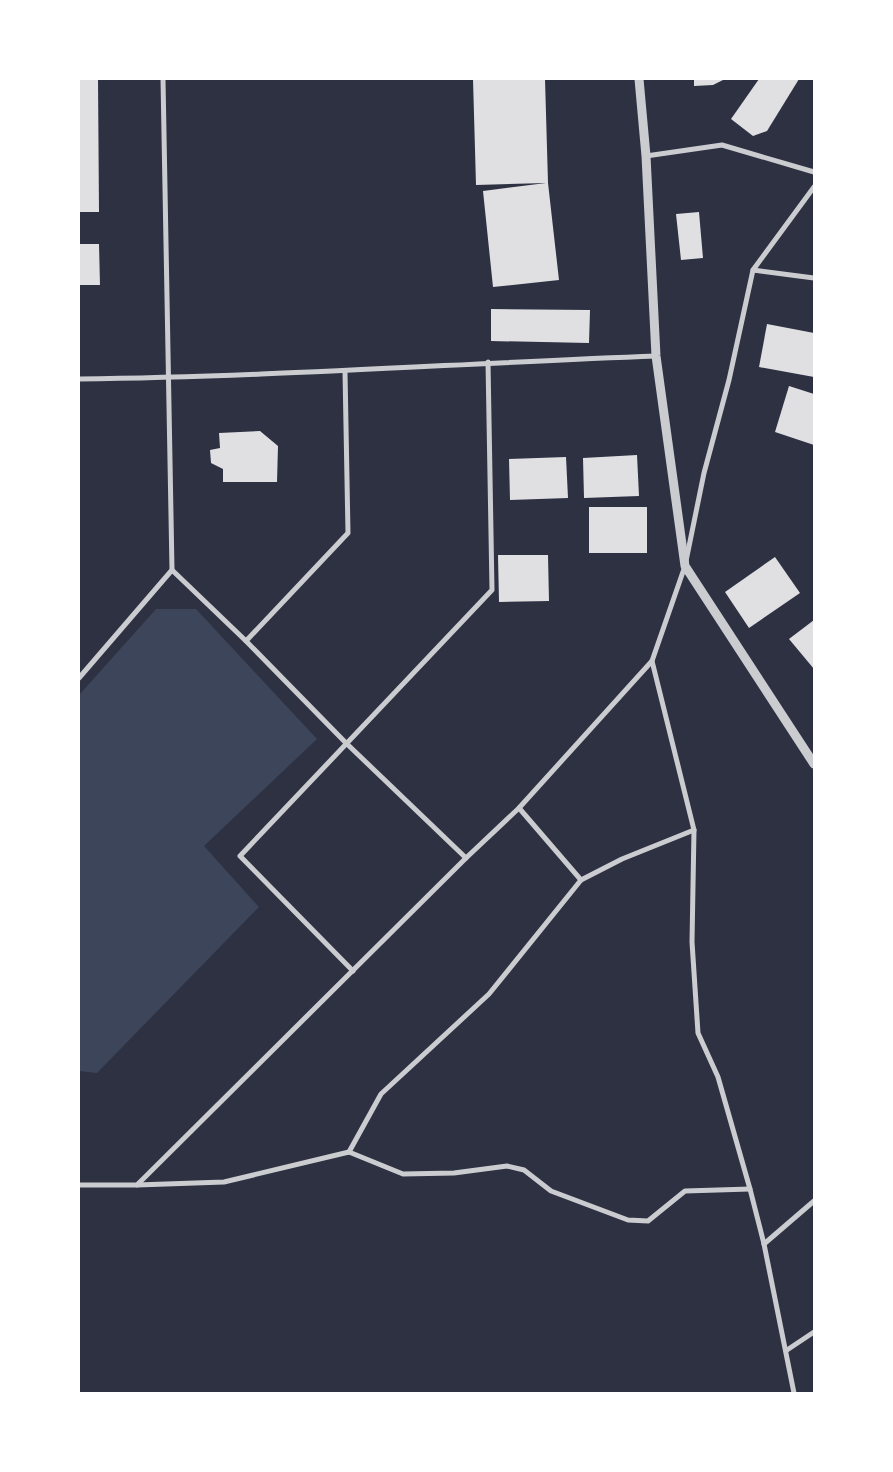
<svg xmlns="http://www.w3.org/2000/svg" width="893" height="1472" font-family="Barlow,sans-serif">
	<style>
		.green { fill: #3c4559 }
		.building { fill: #e0e0e3 }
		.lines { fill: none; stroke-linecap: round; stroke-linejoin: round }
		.minor { stroke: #caccd0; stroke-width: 5 }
		.tertiary { stroke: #caccd0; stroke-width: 9 }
	</style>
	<rect width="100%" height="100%" fill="#2d3142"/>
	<path class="green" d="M156,609H196L317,739L204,846L259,907L97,1073L79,1071V695Z"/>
	<g class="building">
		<path d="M79,79H98L99,212H79Z"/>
		<path d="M473,79H545L548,183L559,280L493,287L483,191L546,183L476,185Z"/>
		<path d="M694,79H725L713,85L694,86Z"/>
		<path d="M759,79H799L767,131L753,136L731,119Z"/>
		<path d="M699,212L703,258L681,260L676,214Z"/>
		<path d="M79,244H99L100,285H79Z"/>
		<path d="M491,309L590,310L589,343L491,341Z"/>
		<path d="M767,324L814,333V377L759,367Z"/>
		<path d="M789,386L814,394V445L775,432Z"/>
		<path d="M260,431L278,446L277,482H223V469L211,463L210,450L220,448L219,433Z"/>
		<path d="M637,455L639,496L584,498L583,458Z"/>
		<path d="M566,457L568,498L510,500L509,459Z"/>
		<rect x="589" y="507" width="58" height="46"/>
		<path d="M498,555H548L549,601L499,602Z"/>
		<path d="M775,557L800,593L749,628L725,592Z"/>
		<path d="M814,620V669L789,639Z"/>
	</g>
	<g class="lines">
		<g class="minor">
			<path d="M646,156L722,145L814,172"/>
			<path d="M753,270L814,278"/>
			<path d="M79,379C271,377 464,363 656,356"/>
			<path d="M172,570L246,641L346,743L466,858"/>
			<path d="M246,641L348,533L345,372"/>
			<path d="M652,661L694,830L692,942L698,1033L718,1077L750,1189L764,1244L794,1393"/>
			<path d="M79,678L172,570L163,79"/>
			<path d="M519,808L581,880"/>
			<path d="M353,971L240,856L492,590L488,362"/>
			<path d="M349,1152L381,1094L489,994L581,880L622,859L694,830"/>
			<path d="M349,1152L403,1174L454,1173L507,1166L524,1170L551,1191L628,1220L648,1221L685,1191L750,1189"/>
			<path d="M79,1185H137L466,858L519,808L652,661L685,566L704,473L729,380L753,270L814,187"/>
			<path d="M137,1185L224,1182L349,1152"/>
			<path d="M764,1244L814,1201"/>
			<path d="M787,1350L814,1332"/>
		</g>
		<path class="tertiary" d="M639,79L646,156L656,356L685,566L814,764"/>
	</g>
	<rect width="893" height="1472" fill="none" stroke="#ffffff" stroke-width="160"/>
</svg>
